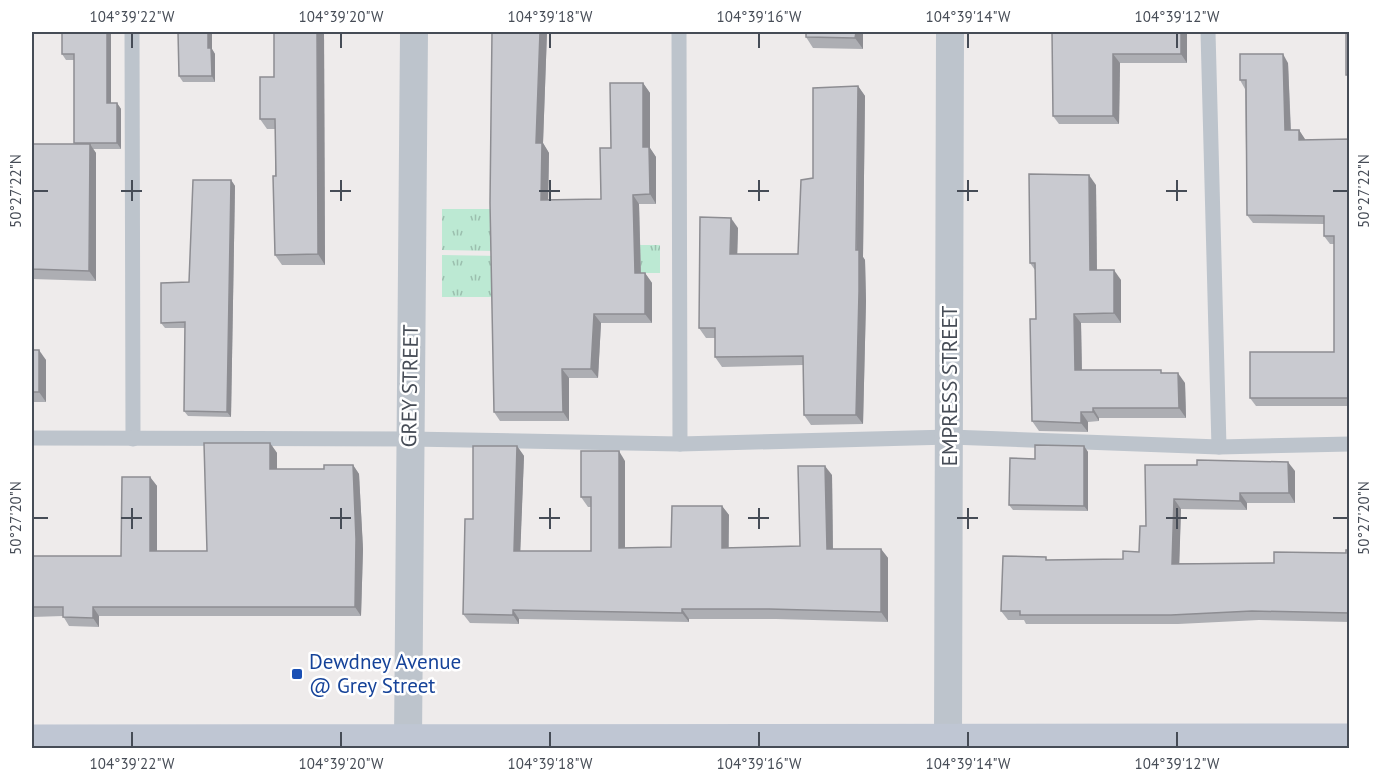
<svg xmlns="http://www.w3.org/2000/svg" width="1381" height="780" font-family="'PT Sans',sans-serif">
	<style>
		.grass { fill: url(#grass-tufts) }
		.lines { fill: none; stroke-linecap: round; stroke-linejoin: round }
		.service { stroke: #bdc4cc; stroke-width: 15 }
		.minor { stroke: #bdc4cc; stroke-width: 28 }
		.secondary { stroke: #bfc6d3; stroke-width: 33 }
		.wall { fill: #adaeb3 }
		.shaded-wall { fill: #8d8d92 }
		.building { fill: #c9cad0; stroke: #8d8d92; stroke-width: 1.5 }
		.ticks { fill: none; stroke: #464c56; stroke-width: 2 }
		.transit-dot { fill: #1a4fb4; stroke: #fff; stroke-width: 2 }
		.labels { text-anchor: middle; stroke-width: 5; stroke-linejoin: round; paint-order: stroke }
		.street-label { font-size: 21px; fill: #464c56; stroke: #fff }
		.transit-label { font-size: 21px; fill: #164399; stroke: #fff; text-anchor: start }
		.neatline { fill: none; stroke: #464c56; stroke-width: 2 }
		.ticks-label { font-size: 15px; text-anchor: middle; fill: #464c56 }
	</style>
	<defs>
		<pattern id="grass-tufts" width="24" height="20" patternUnits="userSpaceOnUse" patternTransform="scale(1.5)"><rect width="24" height="20" fill="#bce9d3"/><path d="M3 7l-1-3M5 7V3M7 7l1-3M15 17l-1-3M17 17v-4M19 17l1-3" fill="none" stroke="#9bbfae"/></pattern>
	</defs>
	<rect width="100%" height="100%" fill="#eeebeb"/>
	<g class="grass">
		<path d="M442,209H494L495,251L442,250Z"/>
		<path d="M572,245H660V273H565Z"/>
		<path d="M442,255L501,256L493,297H442Z"/>
	</g>
	<g class="lines">
		<g class="service">
			<path d="M132,32L133,439"/>
			<path d="M679,32L680,444"/>
			<path d="M1208,32L1219,447"/>
			<path d="M32,438L409,439L680,444L950,437L1219,447L1350,444"/>
		</g>
		<g class="minor">
			<path d="M408,741L414,32"/>
			<path d="M948,741L950,32"/>
		</g>
		<path class="secondary" d="M32,741L1350,740"/>
	</g>
	<g class="wall">
		<path d="M111,32V103H117L121,109V149H93L96,153V281L32,279V144H75L74,60H66L62,54Z"/>
		<path d="M212,32V49L215,54V82H183L179,76Z"/>
		<path d="M274,32H324L325,265H282L275,255V129H267L260,119L274,77Z"/>
		<path d="M492,32H547L543,143L549,153L548,200L601,199L611,148L643,83L650,93V148L656,157V204H639L641,273H645L652,283V323H601L598,378H569V421H500L494,412Z"/>
		<path d="M806,32H863V49L813,48L806,37Z"/>
		<path d="M1052,32H1187V63H1120L1119,124H1059L1053,116Z"/>
		<path d="M1288,63L1291,130H1299L1305,140L1350,139V406H1256L1250,398L1334,352V244H1330L1324,236V224L1253,223L1247,215L1245,89L1240,80Z"/>
		<path d="M858,86L865,96L863,257L865,260L866,301L863,424L811,425L804,415L803,365L722,367L715,357V338H706L699,328L738,228L737,254H798L813,178Z"/>
		<path d="M231,180L235,186L231,417L188,416L184,411L185,328H165L161,323L189,282Z"/>
		<path d="M1096,185L1097,270L1121,280V323H1081L1082,370L1163,373L1185,383L1186,418H1099V421L1088,422V432L1039,431L1032,421L1036,319L1035,270L1030,263Z"/>
		<path d="M32,350L46,360V402H32Z"/>
		<path d="M270,443L277,453V469H324L353,465L359,474L363,549L361,616H99V627L69,626L63,616L32,617V554L33,556H121L150,477L157,486V551H207Z"/>
		<path d="M517,446L524,456L520,551H591V507H588L581,497L625,461V548L671,547L722,506L729,515V548L800,546L832,475L833,549H881L888,558V622L776,619H689V622L519,619V624L470,623L463,614L473,519Z"/>
		<path d="M1084,446L1088,452V511L1013,510L1009,505L1035,459Z"/>
		<path d="M1145,465L1295,471V503H1247V510L1181,509L1179,563H1274L1346,553L1350,550V622L1259,620L1178,624H1026L1024,620H1008L1001,611L1048,560L1123,559L1139,552L1146,526Z"/>
	</g>
	<g class="shaded-wall">
		<path d="M107,32H111V109L107,103Z"/>
		<path d="M208,32H212V49L215,54V82L212,76L208,48Z"/>
		<path d="M317,32H324L325,265L318,254Z"/>
		<path d="M540,32H547L543,143L549,153L548,209L541,200L536,143Z"/>
		<path d="M856,32H863V49L855,38Z"/>
		<path d="M1181,32H1187V63L1181,54Z"/>
		<path d="M1113,54L1120,63L1119,124L1113,116Z"/>
		<path d="M1283,54L1288,63L1291,139L1285,130Z"/>
		<path d="M643,83L650,93V148L656,157V204L650,194L643,147Z"/>
		<path d="M858,86L865,96L863,257L865,260L866,301L863,424L856,415Z"/>
		<path d="M117,103L121,109V149L117,143Z"/>
		<path d="M1299,130L1305,139V148L1299,140Z"/>
		<path d="M90,144L96,153V281L89,271Z"/>
		<path d="M1089,175L1096,185L1097,280L1090,270Z"/>
		<path d="M231,180L235,186L231,417L227,412Z"/>
		<path d="M633,195L639,204L641,283L635,273Z"/>
		<path d="M731,218L738,228L737,264L730,254Z"/>
		<path d="M1114,270L1121,280V323L1114,313Z"/>
		<path d="M645,273L652,283V323L645,314Z"/>
		<path d="M594,314L601,323L598,378L591,369Z"/>
		<path d="M1074,314L1081,323L1082,380L1075,370Z"/>
		<path d="M39,350L46,360V402L39,392Z"/>
		<path d="M562,369L569,378V421L563,412Z"/>
		<path d="M1178,373L1185,383L1186,418L1179,408Z"/>
		<path d="M1093,408L1099,418V421L1093,412Z"/>
		<path d="M1081,412L1088,422V432L1081,423Z"/>
		<path d="M270,443L277,453V478L270,469Z"/>
		<path d="M517,446L524,456L520,560L514,551Z"/>
		<path d="M1084,446L1088,452V511L1084,506Z"/>
		<path d="M619,451L625,461V557L619,548Z"/>
		<path d="M1288,462L1295,471V503L1289,493Z"/>
		<path d="M353,465L359,474L363,549L361,616L355,607Z"/>
		<path d="M825,466L832,475L833,558L827,549Z"/>
		<path d="M150,477L157,486V560L150,551Z"/>
		<path d="M1240,493L1247,503V510L1240,501Z"/>
		<path d="M1174,499L1181,509L1179,573L1172,564Z"/>
		<path d="M722,506L729,515L728,557L722,548Z"/>
		<path d="M881,549L888,558V622L881,612Z"/>
		<path d="M93,607L99,616V627L93,618Z"/>
		<path d="M682,609L689,619V622L682,613Z"/>
		<path d="M513,610L519,619V624L513,615Z"/>
	</g>
	<g class="building">
		<path d="M62,32H107V103H117V143H74V54H62Z"/>
		<path d="M178,32H208V48H211L212,76H179Z"/>
		<path d="M274,32H317L318,254L275,255L273,176H276L275,119H260V77H274Z"/>
		<path d="M492,32H540L536,143H542L541,200L601,199L600,148H611L610,83H643V147H649L650,194L633,195L635,273H645V314H594L591,369H562L563,412H494L490,203Z"/>
		<path d="M806,32H856L855,38L806,37Z"/>
		<path d="M1052,32H1181V54H1113V116H1053Z"/>
		<rect x="1346" y="32" width="4" height="43"/>
		<path d="M1240,54H1283L1285,130H1299V140L1350,139V398H1250V352H1334V236H1324V216L1247,215L1246,80H1240Z"/>
		<path d="M858,86L856,250H859V292L856,415H804L803,356L715,357V328H699L700,217L731,218L730,254H798L801,180L813,178V88Z"/>
		<path d="M32,144H90L89,271L32,269Z"/>
		<path d="M1029,174L1089,175L1090,270H1114V313L1074,314L1075,370H1161V373H1178L1179,408H1093V412H1081V423L1032,421L1030,319H1036L1035,263H1030Z"/>
		<path d="M193,180H231L227,412L184,411L185,322L161,323V283L189,282Z"/>
		<rect x="32" y="350" width="7" height="42"/>
		<path d="M204,443H270V469H324V465H353L356,539L355,607H93V618L63,617V607H32V556H121L122,477H150V551H207Z"/>
		<path d="M1035,445L1084,446V506L1009,505L1010,458L1035,459Z"/>
		<path d="M473,446H517L514,551H591V497H581V451H619V548L671,547L672,506H722V548L800,546L798,466H825L827,549H881V612L769,609H682V613L513,610V615L463,614L465,519H473Z"/>
		<path d="M1197,460L1288,462L1289,493H1240V501L1174,499L1172,564L1274,563V552L1346,553V550H1350V613L1252,611L1171,615H1020V611H1001L1003,556L1046,557V560L1123,559V551L1139,552L1140,526H1146L1145,465H1197Z"/>
	</g>
	<path class="ticks" d="M132,33V48M341,33V48M550,33V48M759,33V48M968,33V48M1177,33V48M132,180V201M341,180V201M550,180V201M759,180V201M968,180V201M1177,180V201M33,191H48M121,191H142M330,191H351M539,191H560M748,191H769M957,191H978M1166,191H1187M1333,191H1348M132,508V529M341,508V529M550,508V529M759,508V529M968,508V529M1177,508V529M33,518H48M121,518H142M330,518H351M539,518H560M748,518H769M957,518H978M1166,518H1187M1333,518H1348M132,732V747M341,732V747M550,732V747M759,732V747M968,732V747M1177,732V747"/>
	<rect class="transit-dot" x="291" y="668" width="12" height="12" rx="3"/>
	<g class="labels">
		<g class="street-label">
			<text transform="translate(410 386) rotate(-89)" y="7">GREY STREET</text>
			<text transform="translate(950 386) rotate(-90)" y="7">EMPRESS STREET</text>
		</g>
		<g class="transit-label">
			<text x="309" y="669">Dewdney Avenue<tspan x="309" dy="24">@ Grey Street</tspan></text>
		</g>
	</g>
	<rect width="1381" height="780" fill="none" stroke="#ffffff" stroke-width="66"/>
	<rect x="33" y="33" width="1315" height="714" class="neatline"/>
	<g class="ticks-label">
		<text x="132" y="22">104°39'22"W</text>
		<text x="341" y="22">104°39'20"W</text>
		<text x="550" y="22">104°39'18"W</text>
		<text x="759" y="22">104°39'16"W</text>
		<text x="968" y="22">104°39'14"W</text>
		<text x="1177" y="22">104°39'12"W</text>
		<text transform="translate(16 191) rotate(-90)" y="5">50°27'22"N</text>
		<text transform="translate(1364 191) rotate(-90)" y="5">50°27'22"N</text>
		<text transform="translate(16 518) rotate(-90)" y="5">50°27'20"N</text>
		<text transform="translate(1364 518) rotate(-90)" y="5">50°27'20"N</text>
		<text x="132" y="769">104°39'22"W</text>
		<text x="341" y="769">104°39'20"W</text>
		<text x="550" y="769">104°39'18"W</text>
		<text x="759" y="769">104°39'16"W</text>
		<text x="968" y="769">104°39'14"W</text>
		<text x="1177" y="769">104°39'12"W</text>
	</g>
</svg>
